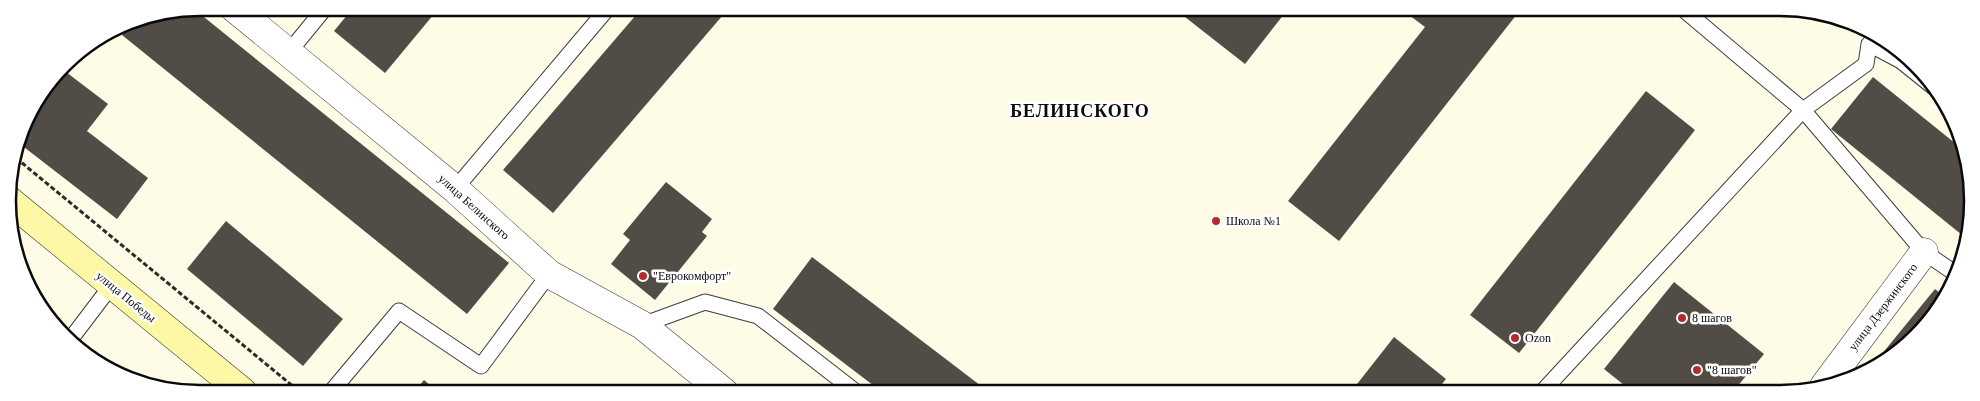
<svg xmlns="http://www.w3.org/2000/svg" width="1980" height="401" font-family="'Times New Roman',serif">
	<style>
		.building { fill: #524c47 }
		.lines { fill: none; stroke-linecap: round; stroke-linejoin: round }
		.lane-casing { stroke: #3d3d3d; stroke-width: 17 }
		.street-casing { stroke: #3d3d3d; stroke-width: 29 }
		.secondary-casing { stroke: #2c2c2c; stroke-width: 29 }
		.path { stroke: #2c2c2c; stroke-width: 3; stroke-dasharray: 5 2.5; stroke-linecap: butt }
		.lane { stroke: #fff; stroke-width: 15 }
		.street { stroke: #fff; stroke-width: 28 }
		.secondary { stroke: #fcf8a5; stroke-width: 28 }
		.poi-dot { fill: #b32c29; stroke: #fff; stroke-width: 2 }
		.labels { text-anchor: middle; stroke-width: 5; stroke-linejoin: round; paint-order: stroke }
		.street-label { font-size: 12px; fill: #0a0a0a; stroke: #fff }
		.poi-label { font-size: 12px; fill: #0a0a0a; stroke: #fff; text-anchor: start }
		.district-label { font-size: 18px; font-weight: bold; letter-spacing: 1px; fill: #0a0a0a; stroke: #fff }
		.rim { fill: none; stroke: #0a0a0a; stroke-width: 2.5 }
	</style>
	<rect width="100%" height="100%" fill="#fefbe7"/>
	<g class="building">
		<path d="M353,8H439L385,73L334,31Z"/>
		<path d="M642,8H729L553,213L503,170Z"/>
		<path d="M1191,8L1255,9H1288L1245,64L1185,17Z"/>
		<path d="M194,9L509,263L467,314L122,35L133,21Z"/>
		<path d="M1401,9H1521L1339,241L1288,201L1425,27Z"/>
		<path d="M66,72L108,104L87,131L148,178L117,219L20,144L24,127Z"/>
		<path d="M1873,77L1966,152L1971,225L1967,239L1831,129Z"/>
		<path d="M1646,91L1695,130L1519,353L1470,315Z"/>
		<path d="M666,182L712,219L702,232L707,236L655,300L611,264L630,240L623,234Z"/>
		<path d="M226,221L343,319L303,366L187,269Z"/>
		<path d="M812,257L989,392H882L773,309Z"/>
		<path d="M1674,282L1764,354L1732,393H1634L1604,369Z"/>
		<path d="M1935,289L1945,297L1916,337L1872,366Z"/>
		<path d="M1394,337L1446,379L1435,393H1350Z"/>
		<path d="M424,380L438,392H414Z"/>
	</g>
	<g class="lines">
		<g class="lane-casing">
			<g id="lane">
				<path d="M1683,9L1803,110L1924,252L1956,274"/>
				<path d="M289,52L325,8"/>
				<path d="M455,189L608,8"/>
				<path d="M642,325L705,302L758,316L856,392"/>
				<path d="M70,340L111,286"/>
				<path d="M331,392L399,311L481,366L549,274"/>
				<path d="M1541,393L1803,110L1866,64L1869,44L1901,61L1936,89"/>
			</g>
		</g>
		<g class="street-casing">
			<g id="street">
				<path d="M234,8L455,189L549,274L642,325L724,392"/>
				<path d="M1824,386L1924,252"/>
			</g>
		</g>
		<g class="secondary-casing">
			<path id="secondary" d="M10,201L243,392"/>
		</g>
		<path class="path" d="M16,158L300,392"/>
		<use href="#lane" class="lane"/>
		<use href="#street" class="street"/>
		<use href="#secondary" class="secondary"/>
	</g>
	<g class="poi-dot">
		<circle cx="1216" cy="221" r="5"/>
		<circle cx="643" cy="276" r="5"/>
		<circle cx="1682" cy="318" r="5"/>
		<circle cx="1515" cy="338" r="5"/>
		<circle cx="1697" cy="370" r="5"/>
	</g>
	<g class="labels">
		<g class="street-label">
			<text transform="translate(474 207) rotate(42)" y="4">улица Белинского</text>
			<text transform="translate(126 297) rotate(39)" y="4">улица Победы</text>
			<text transform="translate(1883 307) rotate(-53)" y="4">улица Дзержинского</text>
		</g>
		<g class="poi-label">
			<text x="1226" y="225">Школа №1</text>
			<text x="653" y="280">"Еврокомфорт"</text>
			<text x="1692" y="322">8 шагов</text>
			<text x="1525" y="342">Ozon</text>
			<text x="1707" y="374">"8 шагов"</text>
		</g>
		<g class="district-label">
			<text x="1080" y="117">БЕЛИНСКОГО</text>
		</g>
	</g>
	<path d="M0 0H1980V401H0ZM200 16H1780A184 184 0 0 1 1964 200V201A184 184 0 0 1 1780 385H200A184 184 0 0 1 16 201V200A184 184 0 0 1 200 16Z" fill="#fff" fill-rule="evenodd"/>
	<path class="rim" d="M200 16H1780A184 184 0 0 1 1964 200V201A184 184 0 0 1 1780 385H200A184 184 0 0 1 16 201V200A184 184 0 0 1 200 16Z"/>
</svg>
